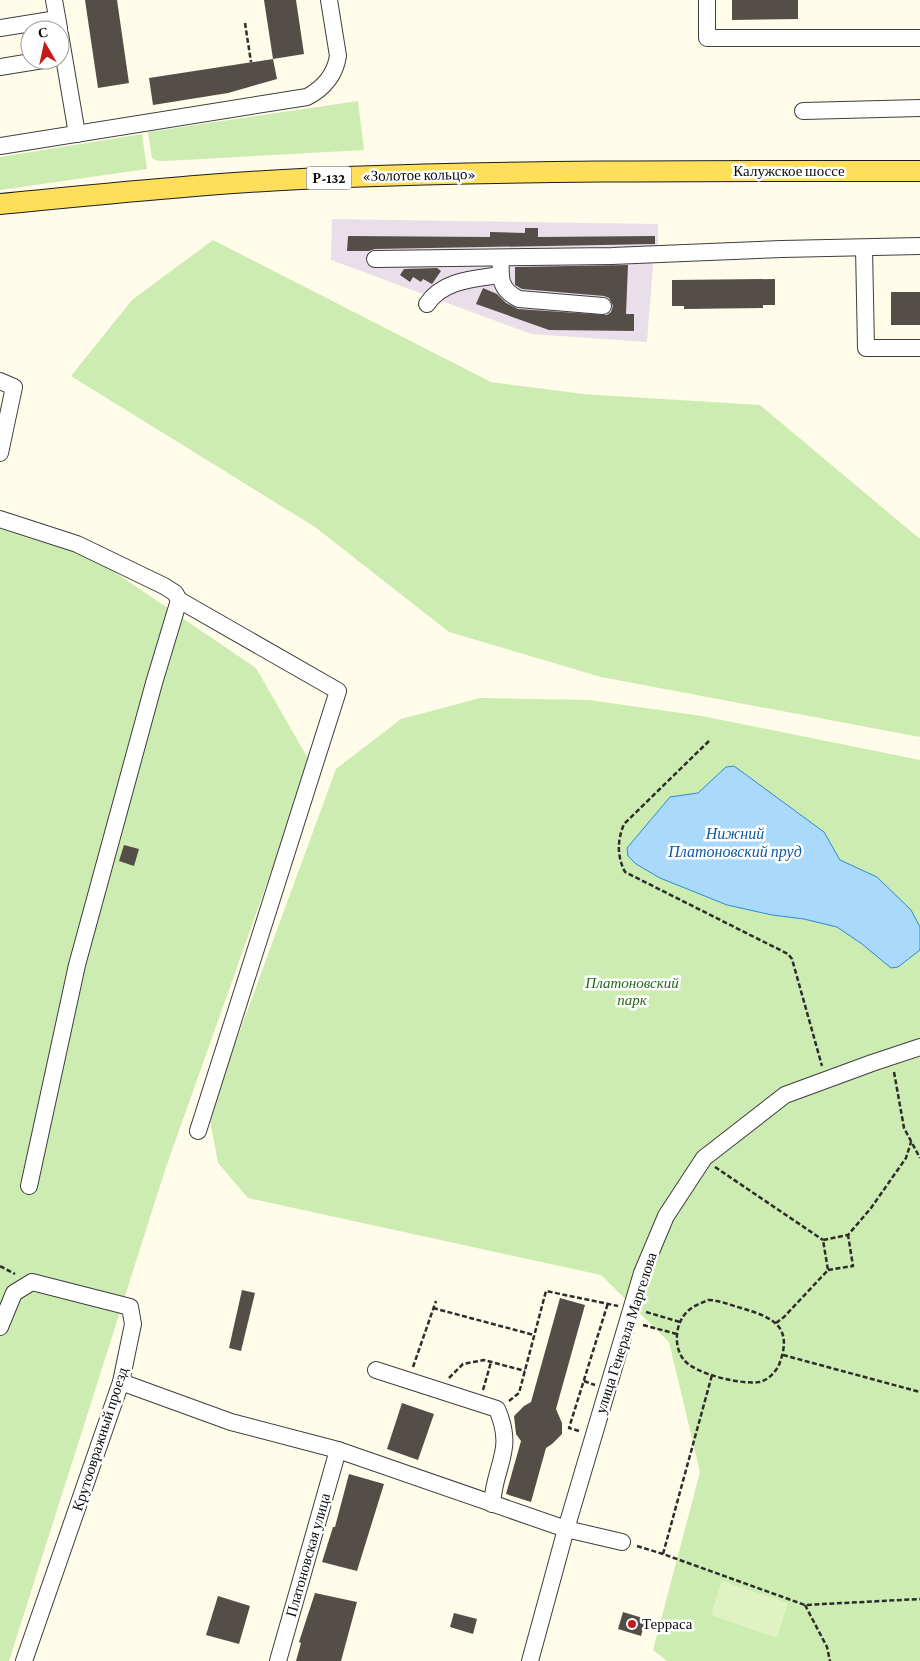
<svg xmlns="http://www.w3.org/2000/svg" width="920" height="1661" font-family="'Crimson Pro',serif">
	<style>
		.industrial { fill: #ebdeeb }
		.green { fill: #cdecb1 }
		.pitch { fill: #e0f2c3 }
		.water { fill: #aad9fb; stroke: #2c8ad7 }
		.building { fill: #554d47 }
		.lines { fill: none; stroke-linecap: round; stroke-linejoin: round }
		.minor-casing { stroke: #3e3e3e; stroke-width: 18 }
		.major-casing { stroke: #1c1c1c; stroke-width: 22 }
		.path { stroke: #2d2d2d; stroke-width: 2.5; stroke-dasharray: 5 2.5; stroke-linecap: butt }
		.minor { stroke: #fff; stroke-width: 16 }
		.major { stroke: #ffdf5a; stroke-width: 20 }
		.poi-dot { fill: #c51a1a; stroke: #fff; stroke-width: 2 }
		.labels { text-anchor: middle; stroke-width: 5; stroke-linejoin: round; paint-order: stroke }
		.shield { fill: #fff; stroke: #545454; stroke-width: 1 }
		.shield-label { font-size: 14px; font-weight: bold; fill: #0b0b0b }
		.street-label { font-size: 15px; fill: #0b0b0b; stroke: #fff }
		.park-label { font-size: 15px; font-style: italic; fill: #246718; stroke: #fff }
		.poi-label { font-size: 15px; fill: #0b0b0b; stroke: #fff; text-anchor: start }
		.water-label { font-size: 16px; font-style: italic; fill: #0c5ba5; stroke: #fff }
	</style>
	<rect width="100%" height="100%" fill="#fffcea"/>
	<path class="industrial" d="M332,219L658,224V252L654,253L647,342L531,334L331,260Z"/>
	<g class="green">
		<path d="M358,101L364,150L165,161H158L152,158L148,132Z"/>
		<path d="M142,134L147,169L0,190V157Z"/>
		<path d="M213,240L491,382L583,394L760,405L920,539V737L601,677L449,632L315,527L71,376L132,300Z"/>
		<path d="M0,524L91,556L256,668L310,762L166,1167L9,1661H0Z"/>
		<path d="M480,698L589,700L702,716L920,760V1661H667L653,1650L700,1472L669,1342L601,1275L248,1198L218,1163L209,1115L336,769L401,719Z"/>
	</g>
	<path class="pitch" d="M722,1581L788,1603L777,1638L711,1615Z"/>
	<path class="water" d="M734,766L824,832L840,860L877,877L911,910L920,927V950L898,967L891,968L862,944L837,927L804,919L772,915L727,905L660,878L636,864L628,856L627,848L670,797L698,793L726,767Z"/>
	<g class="building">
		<path d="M85,0H117L129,83L98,88Z"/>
		<path d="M264,0H296L304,54L273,59Z"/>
		<path d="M732,0H798V19L732,20Z"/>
		<path d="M273,59L277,79L228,93L153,105L149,78Z"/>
		<path d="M525,228H538V237L655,236V244L375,249L369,251H347L348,236L490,237V232L525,233Z"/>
		<path d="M628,265L626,314H634V331L549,330L476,304L483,288L497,294L506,303L518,309L607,315L611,312L613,306L609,298L604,296L522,289L515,285V267Z"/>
		<path d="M437,268L441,271L432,284L423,279L421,282L413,277L410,282L400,275L404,269Z"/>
		<path d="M775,279V305H763V308L684,309V306H672V280Z"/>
		<rect x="891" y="292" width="29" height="33"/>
		<path d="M124,845L139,849L134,866L119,861Z"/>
		<path d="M242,1290L255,1293L241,1351L229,1348Z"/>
		<path d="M560,1298L585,1305L556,1409L562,1423V1434L552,1444L546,1448L531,1502L506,1494L521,1441L516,1434L514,1416L524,1406L531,1402Z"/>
		<path d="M402,1403L434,1414L418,1460L387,1449Z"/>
		<path d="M349,1474L384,1484L357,1571L322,1562L333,1527H335Z"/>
		<path d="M315,1593L357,1602L341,1661H296L301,1643L299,1642Z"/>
		<path d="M218,1596L250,1606L239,1644L206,1635Z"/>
		<path d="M623,1612L646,1619L641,1636L618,1629Z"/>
		<path d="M454,1613L477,1619L473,1634L450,1627Z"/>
	</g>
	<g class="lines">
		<g class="minor-casing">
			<g id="minor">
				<path d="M54,0L59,28"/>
				<path d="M707,0V38H920"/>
				<path d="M0,28L57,19"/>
				<path d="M60,34L77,134"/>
				<path d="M0,67L43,60"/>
				<path d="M803,111L920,108"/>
				<path d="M0,146L307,97C324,88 335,75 338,56L329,0"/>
				<path d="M864,248L866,348H920"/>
				<path d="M501,258C500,277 499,290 519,299L603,306"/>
				<path d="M375,259L612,256L782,249L920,246"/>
				<path d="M427,304C443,280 473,279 500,275"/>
				<path d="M0,381L14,387L0,453"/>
				<path d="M0,519L77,544L164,586L175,593L179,600L338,691L198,1131"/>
				<path d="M29,1186L77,965L154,683L179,600"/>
				<path d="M0,1327L14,1293L32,1282L130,1307L133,1324L121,1382L24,1661"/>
				<path d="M376,1370L497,1409C515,1451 495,1463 492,1504"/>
				<path d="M121,1382L231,1422L338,1450L566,1529L622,1542"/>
				<path d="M278,1661L338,1450"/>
				<path d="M530,1661L566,1529L642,1273L666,1216L704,1158L785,1095L872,1063L920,1047"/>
			</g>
		</g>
		<g class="major-casing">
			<path id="major" d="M0,204C115,193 230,181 346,177C537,170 729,171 920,171"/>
		</g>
		<g class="path">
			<path d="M245,23L251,62"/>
			<path d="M709,741L624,824C617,841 617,856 625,872L788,954L792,959L822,1066"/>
			<path d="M894,1072L904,1128L920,1158"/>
			<path d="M715,1167L823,1240"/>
			<path d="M0,1266L15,1274"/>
			<path d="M828,1270L853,1266L848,1235"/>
			<path d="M708,1300C719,1300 730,1305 741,1308C772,1317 793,1326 780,1362C777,1371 769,1380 759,1382C742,1385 695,1374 684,1360C673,1347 675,1322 688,1311C693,1306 701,1303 708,1300Z"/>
			<path d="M433,1308L534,1335"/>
			<path d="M646,1312L680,1322"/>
			<path d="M776,1323L784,1317L828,1270L823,1240L848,1235L871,1208L906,1158L911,1142"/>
			<path d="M643,1325L677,1334"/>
			<path d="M783,1355L920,1392"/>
			<path d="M413,1367L436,1301"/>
			<path d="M449,1378L463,1364L484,1360L525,1371"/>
			<path d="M584,1381L595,1385"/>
			<path d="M483,1390L491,1362"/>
			<path d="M509,1401L519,1393L546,1291L618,1306"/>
			<path d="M579,1431L569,1428L608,1303"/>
			<path d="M637,1546L663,1554L805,1605L920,1599"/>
			<path d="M663,1554L712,1375"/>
			<path d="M805,1605L827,1647L830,1661"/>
		</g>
		<use href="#minor" class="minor"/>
		<use href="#major" class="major"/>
	</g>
	<circle class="poi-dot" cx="632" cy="1624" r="5"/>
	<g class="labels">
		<rect class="shield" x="306.5" y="166.5" width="45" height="23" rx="4"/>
		<g class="shield-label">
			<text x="329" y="183">Р-132</text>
		</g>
		<g class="street-label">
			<text x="789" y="176">Калужское шоссе</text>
			<text transform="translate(419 175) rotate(-1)" y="5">«Золотое кольцо»</text>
			<text transform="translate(626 1333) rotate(-72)" y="5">улица Генерала Маргелова</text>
			<text transform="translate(100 1439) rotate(-72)" y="5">Крутоовражный проезд</text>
			<text transform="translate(308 1555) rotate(-74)" y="5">Платоновская улица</text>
		</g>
		<g class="park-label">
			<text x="632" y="988">Платоновский<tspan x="632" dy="17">парк</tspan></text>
		</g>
		<g class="poi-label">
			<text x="642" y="1629">Терраса</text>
		</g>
		<g class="water-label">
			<text x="735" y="839">Нижний<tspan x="735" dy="18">Платоновский пруд</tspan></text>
		</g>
	</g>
	<g transform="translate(45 45) rotate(351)"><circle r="24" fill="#ffffff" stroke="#9d9d9d"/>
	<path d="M0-4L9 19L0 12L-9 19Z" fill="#c51a1a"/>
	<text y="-8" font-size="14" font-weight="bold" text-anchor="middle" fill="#0b0b0b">С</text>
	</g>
</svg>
